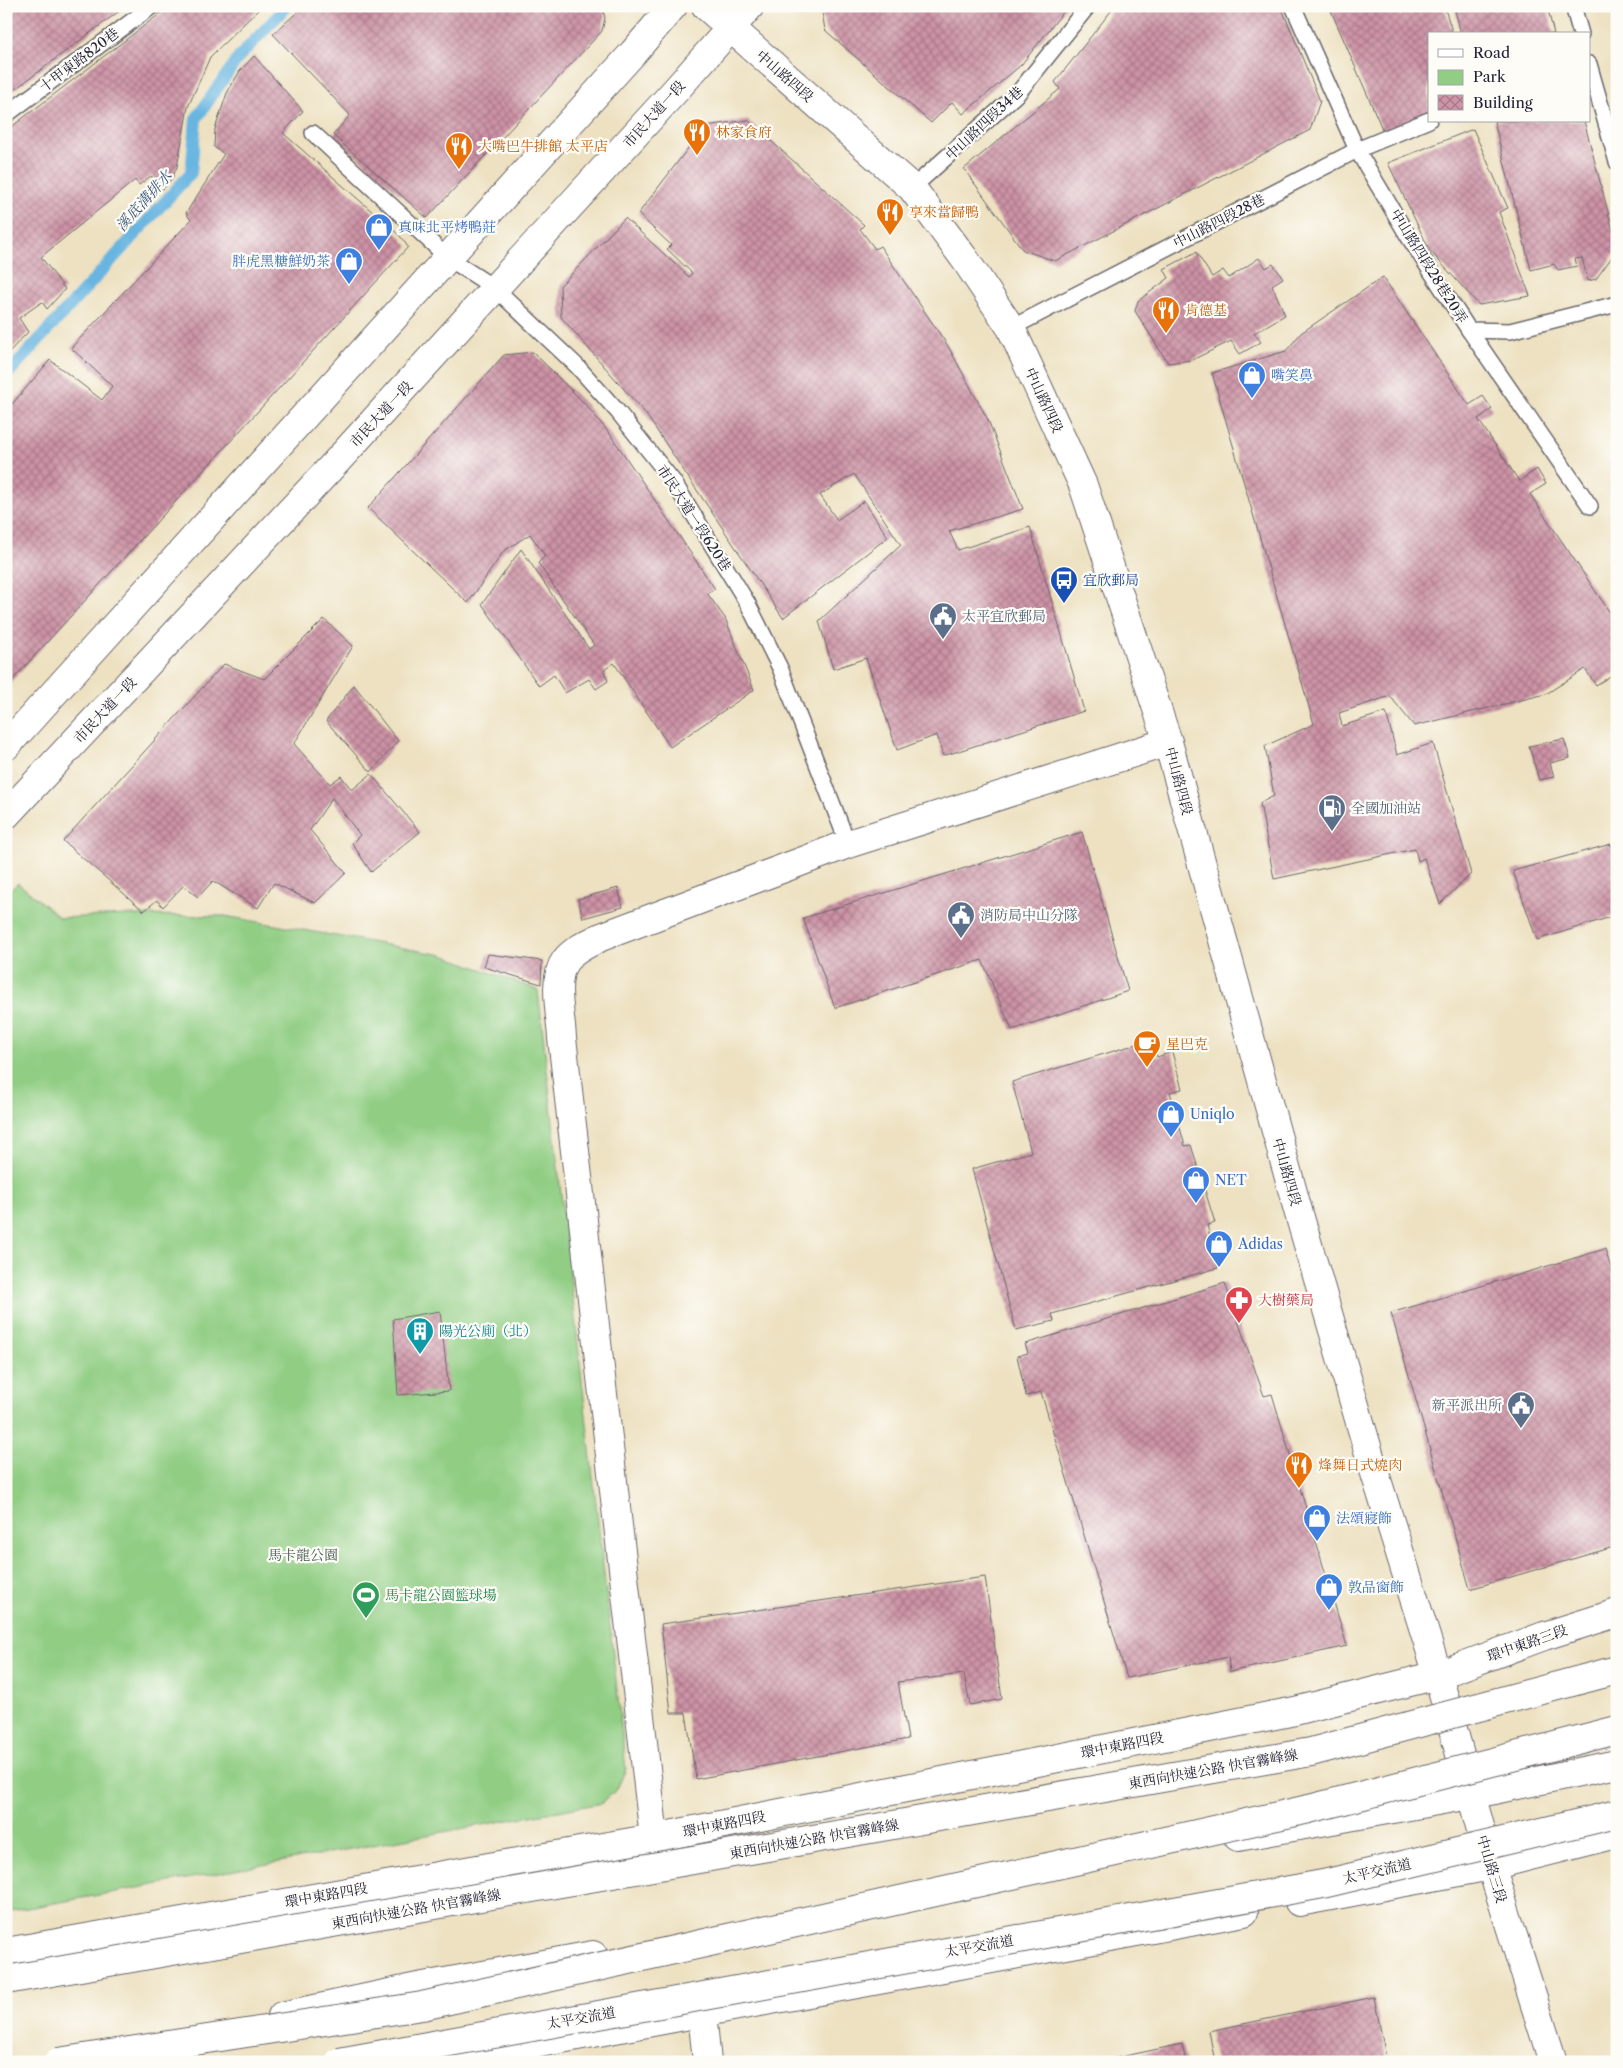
<svg xmlns="http://www.w3.org/2000/svg" width="1623" height="2068" font-family="'Libre Caslon Text','Noto Serif TC',serif">
	<style>
		.green { fill: #91ce84; stroke: #5a7860 }
		.lines { fill: none; stroke-linecap: round; stroke-linejoin: round }
		.stream { stroke: #67b5e1; stroke-width: 12 }
		.building { fill: url(#building-cross-hatch) }
		.lane-casing { stroke: #69656a; stroke-width: 18 }
		.street-casing { stroke: #69656a; stroke-width: 30 }
		.secondary-casing { stroke: #69656a; stroke-width: 30 }
		.lane { stroke: #fff; stroke-width: 15 }
		.street { stroke: #fff; stroke-width: 28 }
		.secondary { stroke: #fff; stroke-width: 28 }
		.highway-bridge-casing { stroke: #69656a; stroke-width: 30; stroke-linecap: butt }
		.highway-bridge { stroke: #fff; stroke-width: 28 }
		.labels { text-anchor: middle; stroke-width: 4.5; stroke-linejoin: round; paint-order: stroke }
		.street-label { font-size: 14px; fill: #22223b; stroke: #fdfcf7 }
		.food-label { font-size: 14px; fill: #c56008; stroke: #fdfcf7; text-anchor: start }
		.shop-label { font-size: 14px; fill: #366cbe; stroke: #fdfcf7; text-anchor: start }
		.transit-label { font-size: 14px; fill: #164399; stroke: #fdfcf7; text-anchor: start }
		.service-label { font-size: 14px; fill: #4e5e75; stroke: #fdfcf7; text-anchor: start }
		.health-label { font-size: 14px; fill: #be3a42; stroke: #fdfcf7; text-anchor: start }
		.culture-label { font-size: 14px; fill: #0d838f; stroke: #fdfcf7; text-anchor: start }
		.park-label { font-size: 14px; fill: #495e55; stroke: #fdfcf7 }
		.leisure-label { font-size: 14px; fill: #27864d; stroke: #fdfcf7; text-anchor: start }
		.water-label { font-size: 15px; font-style: italic; fill: #3e5d7d; stroke: #fdfcf7 }
	</style>
	<defs>
		<pattern id="building-cross-hatch" width="8" height="8" patternUnits="userSpaceOnUse" patternTransform="scale(1.25)"><rect width="8" height="8" fill="#cd93a6"/><path d="M0 0l8 8M0 8l8-8" fill="none" stroke="#a67888"/></pattern>
	</defs>
	<rect width="100%" height="100%" fill="#fdfcf7"/>
	<filter id="ink" filterUnits="userSpaceOnUse"><feTurbulence type="fractalNoise" baseFrequency=".02" numOctaves="2"/><feDisplacementMap in="SourceGraphic" scale="10" xChannelSelector="R" yChannelSelector="G"/><feConvolveMatrix kernelMatrix="1 2 1 2 8 2 1 2 1" color-interpolation-filters="sRGB"/></filter>
	<filter id="wash" filterUnits="userSpaceOnUse"><feTurbulence type="fractalNoise" baseFrequency=".0096" numOctaves="4" result="noise"/><feDisplacementMap in="SourceGraphic" scale="20" xChannelSelector="R" yChannelSelector="G"/><feGaussianBlur stdDeviation="1.12" result="paint"/><feColorMatrix in="noise" values="0 0 0 0 0 0 0 0 0 0 0 0 0 0 0 0 0 1.4 0 .05"/><feComposite in="paint" operator="in"/></filter>
	<g filter="url(#wash)">
		<rect width="100%" height="100%" fill="#ede1c1"/>
		<path class="green" d="M18,883L60,918L126,915L225,916L443,955L538,990L626,1769L617,1789L602,1803L6,1912V894Z"/>
		<g class="lines">
			<path class="stream" d="M6,376L191,173L196,119L238,58L287,6"/>
		</g>
		<g id="blocks">
			<g class="building">
				<path d="M6,6H126L6,96Z"/>
				<path d="M170,6H262L210,57L188,107L177,167L172,178L163,189L151,176L139,185L135,180L41,257L65,289L47,309L42,302L19,318L28,332L6,355V131Z"/>
				<path d="M304,6H602L605,18L602,31L427,218L333,135L350,115L273,34Z"/>
				<path d="M821,6H1068L1021,65L963,114L952,102L931,123L825,30Z"/>
				<path d="M1115,6H1281L1320,101L1310,130L1055,261L1023,250L964,169L1060,89L1055,82Z"/>
				<path d="M1329,6H1444L1453,34H1429V111L1383,131Z"/>
				<path d="M1454,6H1547L1554,34H1461Z"/>
				<path d="M254,56L303,111L283,133L400,236L408,247L6,687V411L50,360L102,400L112,386L71,348L191,220L186,213L224,154L214,147L215,129L227,93L240,71Z"/>
				<path d="M748,120L864,225L860,229L875,249L880,246L948,346L988,420L1023,509L949,531L958,550L1030,527L1084,711L943,756L937,735L897,750L866,658L833,669L819,621L901,545L854,474L820,495L837,520L864,501L888,537L783,618L645,413L561,317L560,286L625,218L689,277L692,273L667,249L671,245L638,214L705,126Z"/>
				<path d="M1494,121H1584L1617,246V250L1596,279L1588,281L1582,258L1575,259L1577,266L1558,270L1554,264L1531,270Z"/>
				<path d="M1473,129L1508,208L1499,212L1530,296L1479,305L1430,251L1388,163Z"/>
				<path d="M1196,252L1212,277L1223,270L1229,278L1259,258L1266,268L1273,264L1283,278L1272,285L1285,315L1254,333L1261,342L1240,354L1231,341L1192,360L1168,363L1135,311L1138,301L1169,278L1164,269Z"/>
				<path d="M1383,277L1469,405L1483,396L1492,409L1478,419L1519,481L1537,469L1546,484L1530,494L1617,623V672L1596,685L1585,669L1546,694L1414,726L1390,696L1339,713L1342,726L1386,712L1397,755L1433,743L1471,874L1440,904L1424,858L1418,861L1415,849L1274,879L1260,803L1274,796L1265,746L1314,724L1212,373L1286,351L1301,333Z"/>
				<path d="M533,352L585,404L610,434L715,589L707,593L725,618L754,690L670,747L614,663L604,670L608,681L596,689L589,679L565,693L554,675L539,686L482,604L521,549L589,649L594,645L538,563L545,556L530,534L504,551L468,603L368,508L504,355Z"/>
				<path d="M324,619L353,646L294,744L330,784L341,776L352,790L371,774L420,832L371,872L352,843L360,835L332,798L310,830L346,873L315,903L274,883L258,908L213,881L198,897L183,886L163,907L157,900L144,911L63,841L224,664L264,679Z"/>
				<path d="M354,685L398,741L371,772L326,721Z"/>
				<path d="M1564,739L1570,758L1550,763L1554,777L1539,780L1529,746Z"/>
				<path d="M1082,832L1128,991L1012,1030L982,960L835,1008L803,918Z"/>
				<path d="M1611,844L1617,864V915L1537,940L1513,871Z"/>
				<path d="M618,888L623,907L583,918L578,899Z"/>
				<path d="M488,954L542,961L541,984L484,967Z"/>
				<path d="M1150,1040L1157,1057L1172,1052L1182,1089L1170,1092L1185,1146L1191,1145L1215,1223L1207,1225L1218,1268L1052,1314L1054,1321L1016,1330L972,1169L1031,1152L1012,1082Z"/>
				<path d="M1605,1249L1617,1288V1546L1470,1589L1391,1313Z"/>
				<path d="M1225,1283L1264,1396L1272,1394L1347,1646L1230,1672L1228,1657L1127,1678L1041,1392L1026,1396L1017,1356L1028,1353L1025,1344Z"/>
				<path d="M440,1311L449,1391L398,1395L393,1319Z"/>
				<path d="M985,1577L1002,1699L970,1705L964,1674L898,1682L908,1739L696,1779L686,1713H671L661,1624Z"/>
				<path d="M1374,1997L1387,2062H1215L1209,2031Z"/>
				<path d="M1182,2044L1186,2062H1101V2061Z"/>
			</g>
		</g>
	</g>
	<g filter="url(#ink)">
		<use href="#blocks" fill-opacity="0" stroke="#69656a" stroke-width="1"/>
		<g class="lines">
			<g class="lane-casing">
				<g id="lane">
					<path d="M1293,6L1357,150L1408,236L1469,330L1510,331L1617,304"/>
					<path d="M1573,6L1581,34"/>
					<path d="M1589,64L1617,162"/>
					<path d="M6,115L152,6"/>
					<path d="M313,133L448,258L496,289L541,332L577,366L618,412L673,481L748,604L780,668L848,844"/>
					<path d="M912,188L1018,93L1088,6"/>
					<path d="M1011,328L1357,150L1429,120"/>
					<path d="M1469,330L1590,506"/>
				</g>
			</g>
			<g class="street-casing">
				<g id="street">
					<path d="M1238,1837L1470,1795L1617,1764"/>
					<path d="M654,1838L562,1038C561,1016 552,979 565,961C573,950 589,943 601,937L848,844L1168,742"/>
					<path d="M1299,1902L1491,1866L1617,1834"/>
					<path d="M6,1952L654,1838L1295,1711L1438,1675L1544,1636L1617,1613"/>
					<path d="M702,2013L707,2062"/>
					<path d="M282,2016L418,1987L593,1955"/>
					<path d="M437,2062L1244,1912"/>
				</g>
			</g>
			<g class="secondary-casing">
				<g id="secondary">
					<path d="M706,6L912,188L964,258L1011,328L1083,485L1168,742L1299,1214L1373,1467L1438,1675L1491,1866L1553,2062"/>
					<path d="M6,746L633,53L673,6"/>
					<path d="M6,815L338,460L674,92L750,6"/>
				</g>
			</g>
			<use href="#lane" class="lane"/>
			<use href="#street" class="street"/>
			<use href="#secondary" class="secondary"/>
			<g class="highway-bridge-casing">
				<g id="highway-bridge">
					<path d="M6,1980L1311,1752L1617,1670"/>
					<path d="M58,2062L422,2006L1309,1809L1617,1730"/>
					<path d="M339,2062L1323,1884L1617,1814"/>
				</g>
			</g>
			<use href="#highway-bridge" class="highway-bridge"/>
		</g>
	</g>
	<defs>
		<g id="restaurant-pin" transform="scale(1.4375)"><path d="M0 17L-7.5 6A9.5 9.5 0 1 1 7.5 6Z" fill="#e8710a" stroke="#fdfcf7"/><path d="M-5-6h1v4h1v-4h1v4h1v-4h1v5L-1.5 .5V6h-2V.5L-5-1ZM5-6V6H3V1.5H1.5Q1.5-4 5-6Z" fill="#fff"/></g>
		<g id="shop-pin" transform="scale(1.4375)"><path d="M0 17L-7.5 6A9.5 9.5 0 1 1 7.5 6Z" fill="#3f7fe0" stroke="#fdfcf7"/><path d="M-5-2.5h2.3a2.7 3.5 0 0 1 5.4 0H5L5.5 6h-11ZM-1.5-2.5h3a1.5 2.3 0 0 0-3 0Z" fill="#fff"/></g>
		<g id="bus-pin" transform="scale(1.4375)"><path d="M0 17L-7.5 6A9.5 9.5 0 1 1 7.5 6Z" fill="#1a4fb4" stroke="#fdfcf7"/><path d="M-5-6H5V4H4V6H2V4H-2V6H-4V4H-5ZM-3.5-4V0h7V-4ZM-3.5 1.2v1.5H-2V1.2ZM2 1.2v1.5H3.5V1.2Z" fill="#fff"/></g>
		<g id="civic-pin" transform="scale(1.4375)"><path d="M0 17L-7.5 6A9.5 9.5 0 1 1 7.5 6Z" fill="#5c6f8a" stroke="#fdfcf7"/><path d="M-.6-6.5H3V-4.5H.6V-3L4-1V1h2V6H-6V1h2V-1L-.6-3ZM-1.2 2.5V6h2.4V2.5Z" fill="#fff"/></g>
		<g id="fuel-pin" transform="scale(1.4375)"><path d="M0 17L-7.5 6A9.5 9.5 0 1 1 7.5 6Z" fill="#5c6f8a" stroke="#fdfcf7"/><path d="M-5.5-6h7V0h2V4h1.3V-2.5L3-4.5l.8-.8L6-3V5H2.5V1h-1V6h-7ZM-4.2-4.7v3.2H.2V-4.7Z" fill="#fff"/></g>
		<g id="cafe-pin" transform="scale(1.4375)"><path d="M0 17L-7.5 6A9.5 9.5 0 1 1 7.5 6Z" fill="#e8710a" stroke="#fdfcf7"/><path d="M-5.5-4.5H6V0H3Q3 3.5 0 3.5H-2.5Q-5.5 3.5-5.5 0ZM3-3.2v2h1.7v-2ZM-6 4.5H4V6H-6Z" fill="#fff"/></g>
		<g id="pharmacy-pin" transform="scale(1.4375)"><path d="M0 17L-7.5 6A9.5 9.5 0 1 1 7.5 6Z" fill="#e0444e" stroke="#fdfcf7"/><path d="M-2-6h4v4h4v4h-4v4h-4v-4h-4v-4h4Z" fill="#fff"/></g>
		<g id="building-pin" transform="scale(1.4375)"><path d="M0 17L-7.5 6A9.5 9.5 0 1 1 7.5 6Z" fill="#0f9aa8" stroke="#fdfcf7"/><path d="M-4-6H4V6H1V3H-1V6H-4ZM-2.5-4.3h1.7v1.8h-1.7ZM.8-4.3h1.7v1.8H.8ZM-2.5-1h1.7V.8h-1.7ZM.8-1h1.7V.8H.8Z" fill="#fff"/></g>
		<g id="stadium-pin" transform="scale(1.4375)"><path d="M0 17L-7.5 6A9.5 9.5 0 1 1 7.5 6Z" fill="#2e9e5b" stroke="#fdfcf7"/><path d="M0-5a6.5 5 0 1 0 0 10a6.5 5 0 1 0 0-10ZM-3.5-1.8h7v3.6h-7Z" fill="#fff"/></g>
	</defs>
	<g fill-rule="evenodd">
		<use href="#restaurant-pin" x="697" y="132"/>
		<use href="#restaurant-pin" x="459" y="146"/>
		<use href="#restaurant-pin" x="890" y="212"/>
		<use href="#shop-pin" x="379" y="227"/>
		<use href="#shop-pin" x="349" y="261"/>
		<use href="#restaurant-pin" x="1166" y="310"/>
		<use href="#shop-pin" x="1252" y="375"/>
		<use href="#bus-pin" x="1064" y="580"/>
		<use href="#civic-pin" x="943" y="616"/>
		<use href="#fuel-pin" x="1332" y="808"/>
		<use href="#civic-pin" x="961" y="915"/>
		<use href="#cafe-pin" x="1147" y="1044"/>
		<use href="#shop-pin" x="1171" y="1114"/>
		<use href="#shop-pin" x="1196" y="1180"/>
		<use href="#shop-pin" x="1219" y="1244"/>
		<use href="#pharmacy-pin" x="1239" y="1300"/>
		<use href="#building-pin" x="420" y="1331"/>
		<use href="#civic-pin" x="1521" y="1405"/>
		<use href="#restaurant-pin" x="1299" y="1465"/>
		<use href="#shop-pin" x="1317" y="1518"/>
		<use href="#shop-pin" x="1329" y="1587"/>
		<use href="#stadium-pin" x="366" y="1595"/>
	</g>
	<g class="labels">
		<g class="street-label">
			<text transform="translate(79 60) rotate(-37)" y="5">十甲東路820巷</text>
			<text transform="translate(785 76) rotate(41)" y="5">中山路四段</text>
			<text transform="translate(654 114) rotate(-48)" y="5">市民大道一段</text>
			<text transform="translate(984 123) rotate(-43)" y="5">中山路四段34巷</text>
			<text transform="translate(1219 221) rotate(-27)" y="5">中山路四段28巷</text>
			<text transform="translate(1429 266) rotate(58)" y="5">中山路四段28巷20弄</text>
			<text transform="translate(1044 400) rotate(65)" y="5">中山路四段</text>
			<text transform="translate(381 414) rotate(-47)" y="5">市民大道一段</text>
			<text transform="translate(694 518) rotate(57)" y="5">市民大道一段620巷</text>
			<text transform="translate(105 710) rotate(-47)" y="5">市民大道一段</text>
			<text transform="translate(1179 781) rotate(75)" y="5">中山路四段</text>
			<text transform="translate(1287 1172) rotate(74)" y="5">中山路四段</text>
			<text transform="translate(1527 1643) rotate(-19)" y="5">環中東路三段</text>
			<text transform="translate(1122 1745) rotate(-11)" y="5">環中東路四段</text>
			<text transform="translate(1213 1769) rotate(-10)" y="5">東西向快速公路 快官霧峰線</text>
			<text transform="translate(724 1824) rotate(-11)" y="5">環中東路四段</text>
			<text transform="translate(814 1839) rotate(-10)" y="5">東西向快速公路 快官霧峰線</text>
			<text transform="translate(1492 1869) rotate(73)" y="5">中山路三段</text>
			<text transform="translate(1377 1871) rotate(-13)" y="5">太平交流道</text>
			<text transform="translate(326 1895) rotate(-10)" y="5">環中東路四段</text>
			<text transform="translate(416 1909) rotate(-10)" y="5">東西向快速公路 快官霧峰線</text>
			<text transform="translate(979 1946) rotate(-10)" y="5">太平交流道</text>
			<text transform="translate(581 2018) rotate(-10)" y="5">太平交流道</text>
		</g>
		<g class="food-label">
			<text x="716" y="137">林家食府</text>
			<text x="478" y="151">大嘴巴牛排館 太平店</text>
			<text x="909" y="217">享來當歸鴨</text>
			<text x="1185" y="315">肯德基</text>
			<text x="1166" y="1049">星巴克</text>
			<text x="1318" y="1470">烽舞日式燒肉</text>
		</g>
		<g class="shop-label">
			<text x="398" y="232">真味北平烤鴨莊</text>
			<text x="330" y="266" text-anchor="end">胖虎黑糖鮮奶茶</text>
			<text x="1271" y="380">嘴笑鼻</text>
			<text x="1190" y="1119">Uniqlo</text>
			<text x="1215" y="1185">NET</text>
			<text x="1238" y="1249">Adidas</text>
			<text x="1336" y="1523">法頌寢飾</text>
			<text x="1348" y="1592">敦品窗飾</text>
		</g>
		<g class="transit-label">
			<text x="1083" y="585">宜欣郵局</text>
		</g>
		<g class="service-label">
			<text x="962" y="621">太平宜欣郵局</text>
			<text x="1351" y="813">全國加油站</text>
			<text x="980" y="920">消防局中山分隊</text>
			<text x="1502" y="1410" text-anchor="end">新平派出所</text>
		</g>
		<g class="health-label">
			<text x="1258" y="1305">大樹藥局</text>
		</g>
		<g class="culture-label">
			<text x="439" y="1336">陽光公廁（北）</text>
		</g>
		<g class="park-label">
			<text x="303" y="1560">馬卡龍公園</text>
		</g>
		<g class="leisure-label">
			<text x="385" y="1600">馬卡龍公園籃球場</text>
		</g>
		<g class="water-label">
			<text transform="translate(144 201) rotate(-48)" y="5">溪底溝排水</text>
		</g>
	</g>
	<rect width="1623" height="2068" fill="none" stroke="#fdfcf7" stroke-width="25"/>
	<rect x="1428" y="32" width="162" height="90" fill="#fdfcf7" stroke="#a5a5ac"/>
	<rect x="1438" y="49" width="25" height="8" fill="#ffffff" stroke="#a5a5ac"/>
	<text x="1473" y="58" font-size="15" fill="#22223b">Road</text>
	<rect x="1438" y="70" width="25" height="15" fill="#91ce84" stroke="#a5a5ac"/>
	<text x="1473" y="82" font-size="15" fill="#22223b">Park</text>
	<rect x="1438" y="95" width="25" height="15" fill="url(#building-cross-hatch)" stroke="#a5a5ac"/>
	<text x="1473" y="108" font-size="15" fill="#22223b">Building</text>
</svg>
